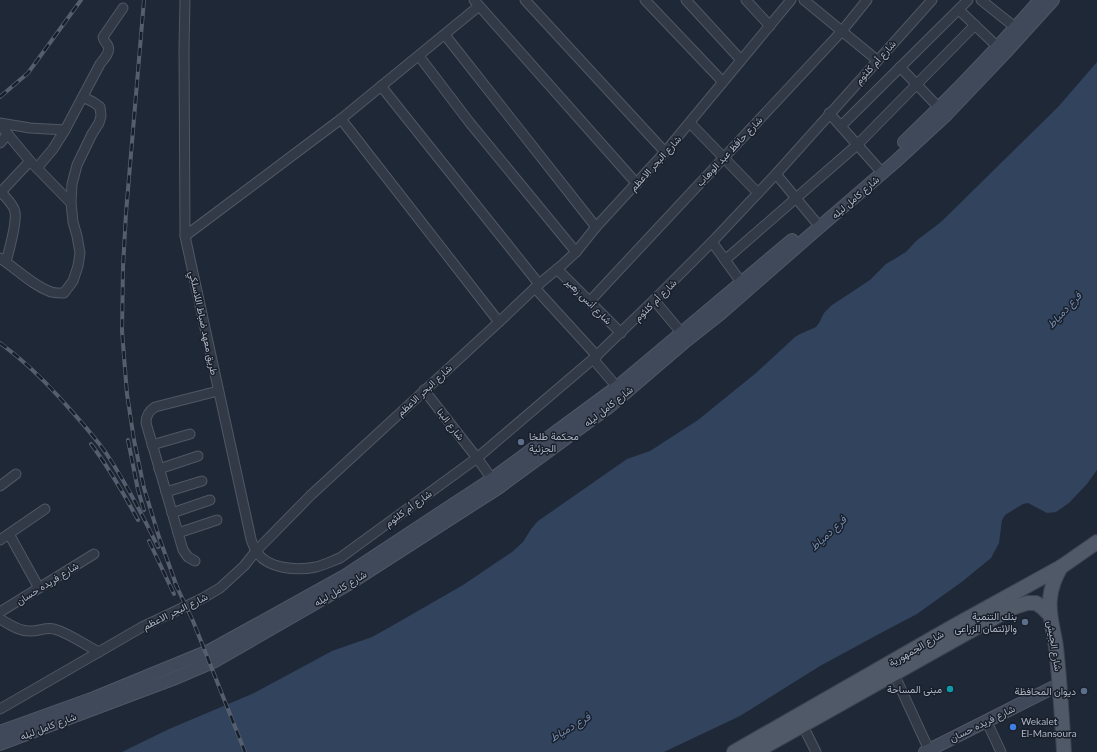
<svg xmlns="http://www.w3.org/2000/svg" width="1097" height="752" font-family="Lato,Vazirmatn,sans-serif">
	<style>
		.water { fill: #32435e }
		.lines { fill: none; stroke-linecap: round; stroke-linejoin: round }
		.street-casing { stroke: #505765; stroke-width: 11 }
		.secondary-casing { stroke: #505765; stroke-width: 14 }
		.primary-casing { stroke: #3c4350; stroke-width: 16 }
		.street { stroke: #323a47; stroke-width: 9 }
		.secondary { stroke: #40495a; stroke-width: 12 }
		.primary { stroke: #505967; stroke-width: 14 }
		.rail-casing { stroke: #545e6e; stroke-width: 4 }
		.rail { stroke: #181f2b; stroke-width: 2.5; stroke-dasharray: 8; stroke-linecap: butt }
		.service-dot { fill: #5c6f8a; stroke: #181f2b; stroke-width: 1.5 }
		.culture-dot { fill: #0f9aa8; stroke: #181f2b; stroke-width: 1.5 }
		.shop-dot { fill: #3f7fe0; stroke: #181f2b; stroke-width: 1.5 }
		.labels { text-anchor: middle; stroke-width: 3; stroke-linejoin: round; paint-order: stroke }
		.street-label { font-size: 10px; fill: #acb4c4; stroke: #181f2b }
		.poi-label { font-size: 10px; fill: #acb4c4; stroke: #181f2b; text-anchor: end }
		.water-label { font-size: 11px; font-style: italic; fill: #748aad; stroke: #181f2b }
	</style>
	<rect width="100%" height="100%" fill="#1f2836"/>
	<path class="water" d="M1097,62V470L1087,484L1069,503L1056,512L1047,513L1028,503L1023,504L1005,515L1002,520L999,543L991,558L963,581L917,614L879,634L820,666L740,716L664,752H122L169,729L252,694L332,651L372,637L390,627L463,585L512,552L523,542L531,529L538,521L627,459L650,451L698,420L756,373L795,337L800,334L816,327L819,323L824,313L832,305L870,280L886,264L906,252L916,241L941,222L1058,107Z"/>
	<g class="lines">
		<g class="street-casing">
			<g id="street">
				<path d="M185,0L184,48L185,236L251,539C252,543 254,547 256,551C267,569 297,571 316,567C324,565 332,561 340,558L477,458L593,359L654,300L712,242L776,174L932,0"/>
				<path d="M474,0L637,184"/>
				<path d="M525,0L665,152"/>
				<path d="M645,0L723,82"/>
				<path d="M686,0L741,60"/>
				<path d="M746,0L770,26"/>
				<path d="M804,0L877,60"/>
				<path d="M981,0L1016,28"/>
				<path d="M959,10L1002,51"/>
				<path d="M445,35L596,227"/>
				<path d="M419,56L470,123L576,252"/>
				<path d="M900,67L943,112"/>
				<path d="M381,86L539,284"/>
				<path d="M829,113L878,168"/>
				<path d="M341,119L499,322"/>
				<path d="M0,123L30,128L65,130"/>
				<path d="M690,123L758,193"/>
				<path d="M0,125L30,161L71,203"/>
				<path d="M841,126L968,0"/>
				<path d="M0,143L8,134"/>
				<path d="M37,168L53,149L65,130L100,64C103,60 111,52 108,46C106,42 104,42 103,37L123,8"/>
				<path d="M776,174L820,227"/>
				<path d="M1,192C6,198 14,205 15,212C17,224 9,250 6,262"/>
				<path d="M0,193L30,161"/>
				<path d="M185,236L341,119L479,6"/>
				<path d="M712,242L741,282"/>
				<path d="M0,258C17,269 32,285 51,292C55,293 60,293 64,293L73,281L78,266L80,253L77,236L73,222L71,203L72,184L77,165L92,134L99,123L101,116L100,107L93,102L83,97"/>
				<path d="M725,260L857,145L975,25"/>
				<path d="M557,269L621,333"/>
				<path d="M535,288L597,356"/>
				<path d="M654,300L685,337"/>
				<path d="M590,301L842,31L867,0"/>
				<path d="M593,359L617,387"/>
				<path d="M424,390L477,458L495,483"/>
				<path d="M152,445L190,434"/>
				<path d="M159,469L198,456"/>
				<path d="M0,486L16,474"/>
				<path d="M166,492L202,481"/>
				<path d="M172,513L210,500"/>
				<path d="M178,533L217,520"/>
				<path d="M9,534L39,588"/>
				<path d="M0,540L45,509"/>
				<path d="M195,561L188,557L183,550L146,423C146,415 149,411 155,407L218,391"/>
				<path d="M0,612L94,554"/>
				<path d="M0,619C9,624 18,631 29,631C37,632 45,627 54,629C69,633 85,645 99,652"/>
				<path d="M894,674L930,752"/>
				<path d="M0,709L142,627L203,598L220,588L244,566L256,551L311,495L499,322L539,284L562,265L576,252L596,227L665,152L791,0"/>
				<path d="M987,722L1001,752"/>
				<path d="M803,726L816,752"/>
			</g>
		</g>
		<g class="secondary-casing">
			<g id="secondary">
				<path d="M904,142C951,97 997,49 1040,0"/>
				<path d="M0,732L94,698L211,650L343,577L492,479L617,387L792,240"/>
				<path d="M0,744L173,679L215,661L347,585L498,488L610,406L687,340L720,314L808,237L895,162L946,115L1005,53L1053,0"/>
				<path d="M925,752L1060,684"/>
			</g>
		</g>
		<g class="primary-casing">
			<g id="primary">
				<path d="M1061,567C1055,577 1051,587 1050,599C1048,615 1054,631 1056,647C1060,682 1062,717 1064,752"/>
				<path d="M734,752L954,626L1061,567L1097,542"/>
				<path d="M755,752L972,630L1012,608L1027,603H1036L1043,608L1050,615"/>
			</g>
		</g>
		<use href="#street" class="street"/>
		<use href="#secondary" class="secondary"/>
		<use href="#primary" class="primary"/>
		<g class="rail-casing">
			<g id="rail">
				<path d="M144,0L126,213L123,267L122,331L127,394L134,440L144,488L159,537L177,587"/>
				<path d="M0,97L28,73L81,0"/>
				<path d="M0,343C22,359 41,377 59,397C75,415 92,433 106,453C126,483 142,514 158,547"/>
				<path d="M128,440L138,490L144,510"/>
				<path d="M91,444C109,468 124,494 138,520"/>
				<path d="M149,541L174,594"/>
				<path d="M175,583L193,621L245,752"/>
			</g>
		</g>
		<use href="#rail" class="rail"/>
	</g>
	<g class="service-dot">
		<circle cx="521" cy="442" r="4"/>
		<circle cx="1025" cy="622" r="4"/>
		<circle cx="1084" cy="691" r="4"/>
	</g>
	<circle class="culture-dot" cx="950" cy="689" r="4"/>
	<circle class="shop-dot" cx="1013" cy="727" r="4"/>
	<g class="labels">
		<g class="street-label">
			<text transform="translate(875 62) rotate(-48)" y="4">شارع أم كلثوم</text>
			<text transform="translate(729 151) rotate(-47)" y="4">شارع حافظ عبد الوهاب</text>
			<text transform="translate(655 163) rotate(-48)" y="4">شارع البحر الاعظم</text>
			<text transform="translate(855 197) rotate(-41)" y="4">شارع كامل ليله</text>
			<text transform="translate(655 300) rotate(-45)" y="4">شارع أم كلثوم</text>
			<text transform="translate(589 301) rotate(45)" y="4">شارع أنس زهير</text>
			<text transform="translate(204 323) rotate(78)" y="4">طريق معهد ضباط اللاسلكي</text>
			<text transform="translate(424 390) rotate(-43)" y="4">شارع البحر الاعظم</text>
			<text transform="translate(608 406) rotate(-38)" y="4">شارع كامل ليله</text>
			<text transform="translate(451 424) rotate(52)" y="4">شارع البنا</text>
			<text transform="translate(408 508) rotate(-36)" y="4">شارع أم كلثوم</text>
			<text transform="translate(47 583) rotate(-32)" y="4">شارع فريده حسان</text>
			<text transform="translate(340 588) rotate(-31)" y="4">شارع كامل ليله</text>
			<text transform="translate(175 611) rotate(-26)" y="4">شارع البحر الاعظم</text>
			<text transform="translate(1055 646) rotate(81)" y="4">شارع الجيش</text>
			<text transform="translate(916 648) rotate(-30)" y="4">شارع الجمهورية</text>
			<text transform="translate(982 723) rotate(-26)" y="4">شارع فريده حسان</text>
			<text transform="translate(48 726) rotate(-21)" y="4">شارع كامل ليله</text>
		</g>
		<g class="poi-label">
			<text x="529" y="440" text-anchor="start">محكمة طلخا<tspan x="529" dy="12">الجزئية</tspan></text>
			<text x="1017" y="620">بنك التنمية<tspan x="1017" dy="12">والإئتمان الزراعى</tspan></text>
			<text x="942" y="693">مبنى المساحة</text>
			<text x="1076" y="695">ديوان المحافظة</text>
			<text x="1021" y="725" text-anchor="start">Wekalet<tspan x="1021" dy="12">El-Mansoura</tspan></text>
		</g>
		<g class="water-label">
			<text transform="translate(1064 310) rotate(-47)" y="4">فرع دمياط</text>
			<text transform="translate(828 533) rotate(-43)" y="4">فرع دمياط</text>
			<text transform="translate(570 727) rotate(-31)" y="4">فرع دمياط</text>
		</g>
	</g>
</svg>
